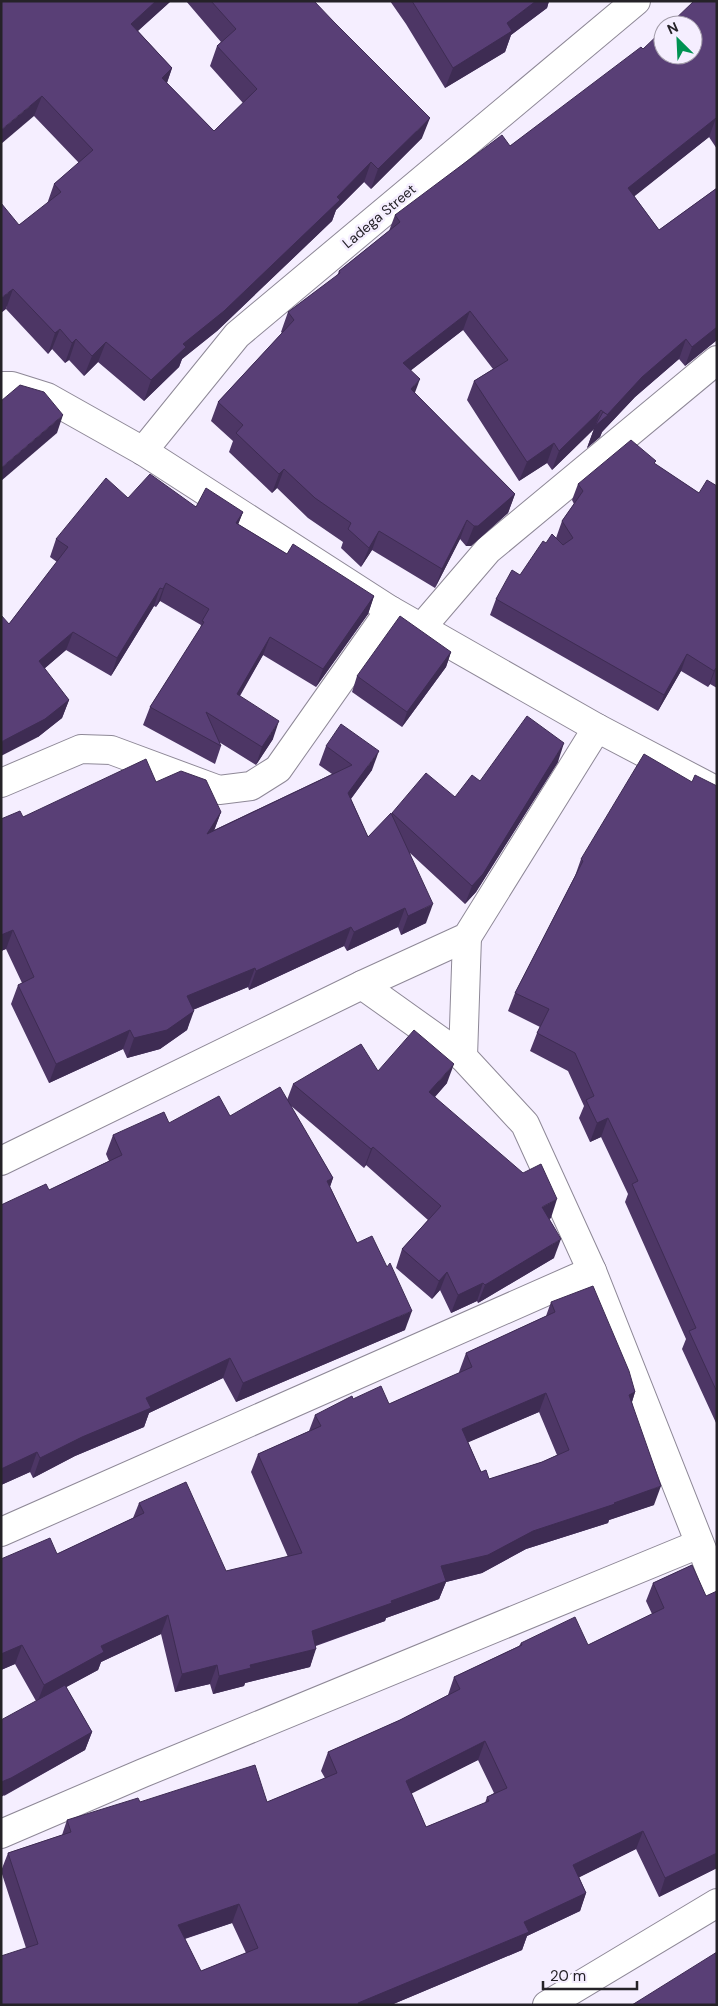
<svg xmlns="http://www.w3.org/2000/svg" width="718" height="2006" font-family="'DM Sans',sans-serif">
	<style>
		.lines { fill: none; stroke-linecap: round; stroke-linejoin: round }
		.minor-casing { stroke: #8e8897; stroke-width: 30 }
		.minor { stroke: #fff; stroke-width: 28 }
		.wall { fill: #4d3665; fill-rule: evenodd }
		.shaded-wall { fill: #3e2c53 }
		.building { fill: #593f76; stroke: #3e2c53; fill-rule: evenodd }
		.labels { text-anchor: middle; stroke-width: 5; stroke-linejoin: round; paint-order: stroke }
		.street-label { font-size: 14px; fill: #252228; stroke: #f5eeff }
	</style>
	<rect width="100%" height="100%" fill="#f5eeff"/>
	<g class="lines">
		<g class="minor-casing">
			<g id="minor">
				<path d="M1,386H12L47,397L143,451L390,610L597,728L717,791"/>
				<path d="M143,451L237,335L636,1"/>
				<path d="M422,627L488,550L717,360"/>
				<path d="M1,783L81,749L111,750L219,790L251,786L278,769L390,610"/>
				<path d="M467,937L463,1057L525,1124L592,1271L717,1587"/>
				<path d="M362,985L463,1057"/>
				<path d="M1,1161L362,985L467,937L597,728"/>
				<path d="M1,1532L592,1271"/>
				<path d="M1,1834L143,1773L699,1544"/>
				<path d="M547,2005L717,1903"/>
			</g>
		</g>
		<use href="#minor" class="minor"/>
	</g>
	<g class="wall">
		<path d="M1,1H171L138,31L172,68L167,83L214,131L243,103L210,66L217,46L221,42L186,1H314L422,138L371,189L364,182L336,210L332,221L217,331L182,359L179,367L144,401L98,362L84,376L69,360L65,363L52,349L48,354L6,309L19,225L47,204L54,184L79,163L34,116Z"/>
		<path d="M390,1H549L547,8L511,35L505,52L445,88L406,24Z"/>
		<path d="M717,1V149L709,137L634,196L659,230L717,188V340L685,366L679,359L635,397L602,432L600,437L587,448L594,429L552,470L547,463L519,481L467,400L474,381L493,369L463,330L411,370L415,393L515,494L508,513L471,546H466L460,539L435,588L372,550L361,567L341,548L343,542L308,518L277,488L272,493L229,452L233,441L211,421L218,402L282,333L281,332L288,312L337,276L339,271L389,231L395,215L510,146L643,49Z"/>
		<path d="M655,464L699,493L717,486V688L710,684L708,687L681,671L658,711L490,615L496,599L520,575L546,543L556,538L562,521L574,504L572,500L578,484Z"/>
		<path d="M128,498L243,512L238,524L287,554L374,596L368,614L316,687L263,655L240,696L273,739L256,765L219,742L221,746L215,764L143,725L150,707L200,629L201,625L160,601L156,607L154,606L111,676L66,650L44,669L69,700L62,718L38,737L9,624L57,562L50,557L56,539Z"/>
		<path d="M451,652L446,667L402,727L352,692L357,676Z"/>
		<path d="M326,746L372,770L351,799L368,837L392,813L455,797L480,781L558,762L476,892L465,904L410,853L426,923L401,935L398,927L347,951L344,946L249,990L248,987L193,1010L187,1030L160,1049L127,1058L123,1049L49,1083L11,1004L18,985L22,983L6,949L1,951V819L23,817L156,782L221,812L214,830L332,774L319,765Z"/>
		<path d="M692,782L717,786V1425L682,1349L686,1339L625,1202L628,1194L601,1137L590,1142L579,1118L584,1106L568,1071L530,1051L537,1033L540,1027L508,1011L515,993L575,876L581,859Z"/>
		<path d="M378,1071L447,1083L435,1097L551,1218L549,1219L554,1258L478,1303L477,1301L451,1313L440,1290L432,1299L396,1268L402,1249L428,1220L366,1165L364,1168L290,1105L333,1178L330,1187L357,1243L405,1330L236,1402L223,1378L149,1413L144,1427L75,1456L33,1478L30,1472L1,1485V1205L49,1190L109,1161L106,1154L113,1135L169,1123L230,1116L287,1100L293,1084Z"/>
		<path d="M551,1302L635,1392L632,1402L654,1505L609,1520L608,1523L526,1549L482,1573L446,1582L439,1599L386,1618L385,1621L316,1646L310,1667L245,1683L244,1686L213,1694L210,1684L175,1692L161,1634L101,1662L98,1670L66,1687L92,1732L85,1750L4,1796L36,1701L15,1664L1,1670V1559L57,1554L133,1518L139,1503L226,1571L288,1557L251,1472L258,1454L309,1431L315,1415L353,1399L389,1404L459,1373V1372L466,1353L546,1316ZM539,1412L557,1455L542,1462L489,1479L481,1472L468,1442Z"/>
		<path d="M692,1565L717,1868L659,1897L636,1849L579,1877L586,1893L580,1911L527,1936L522,1950L391,2005H1L26,1948L1,1871L8,1853L62,1835L67,1820L140,1802H267L325,1778L321,1771L328,1752L400,1720L448,1695L454,1677L519,1646L521,1643L588,1645L652,1614L646,1601L653,1583ZM478,1760L494,1793L487,1797L485,1803L426,1827L411,1793ZM232,1923L246,1953L201,1971L185,1939Z"/>
	</g>
	<g class="shaded-wall">
		<path d="M156,1H171L123,44L131,24Z"/>
		<path d="M536,1H549L547,8L511,35L505,52L445,88L453,68L507,23Z"/>
		<path d="M172,68L165,88L162,78Z"/>
		<path d="M42,96L34,116L1,144V130Z"/>
		<path d="M430,118L422,138L371,189L378,169Z"/>
		<path d="M716,118L709,137L621,207L628,188Z"/>
		<path d="M371,162L364,182L336,210L332,221L217,331L182,359L179,367L144,401L151,380L183,344L337,197Z"/>
		<path d="M13,289L6,309L1,313V298Z"/>
		<path d="M470,311L463,330L396,382L403,363Z"/>
		<path d="M717,327V340L685,366L692,347Z"/>
		<path d="M60,329L52,349L48,354L55,333Z"/>
		<path d="M76,339L69,360L65,363L72,343Z"/>
		<path d="M686,339L679,359L635,397L602,432L600,437L587,448L595,426L607,415L642,377Z"/>
		<path d="M106,342L98,362L84,376L92,356Z"/>
		<path d="M420,379L413,398L411,389Z"/>
		<path d="M601,410L594,429L552,470L559,451Z"/>
		<path d="M63,415L57,433L1,481V468Z"/>
		<path d="M554,443L547,463L519,481L527,462Z"/>
		<path d="M284,469L277,488L272,493L279,474Z"/>
		<path d="M515,494L508,513L471,546H466L474,526Z"/>
		<path d="M243,512L236,530V523Z"/>
		<path d="M467,520L460,539L435,588L442,569Z"/>
		<path d="M379,531L372,550L361,567L369,548Z"/>
		<path d="M166,583L160,601L156,607L163,589Z"/>
		<path d="M160,588L154,606L111,676L117,658Z"/>
		<path d="M374,596L368,614L316,687L323,669Z"/>
		<path d="M73,632L66,650L32,679L39,661Z"/>
		<path d="M270,637L263,655L230,712L237,694Z"/>
		<path d="M451,652L446,667L402,727L407,712Z"/>
		<path d="M687,654L681,671L658,711L664,695Z"/>
		<path d="M716,668L710,684L708,687L714,671Z"/>
		<path d="M69,700L62,718L38,737L1,756V742Z"/>
		<path d="M279,721L273,739L256,765L262,747Z"/>
		<path d="M564,743L558,762L476,892L465,904L472,886Z"/>
		<path d="M379,751L372,770L341,812L348,793Z"/>
		<path d="M221,812L214,831L207,834Z"/>
		<path d="M433,904L426,923L401,935L408,916Z"/>
		<path d="M405,908L398,927L347,951L354,932Z"/>
		<path d="M351,927L344,946L249,990L256,971Z"/>
		<path d="M13,930L6,949L1,951V935Z"/>
		<path d="M255,968L248,987L180,1015L187,996Z"/>
		<path d="M194,1011L187,1030L160,1049L127,1058L134,1038Z"/>
		<path d="M130,1030L123,1049L49,1083L56,1064Z"/>
		<path d="M454,1064L447,1083L423,1110L429,1092Z"/>
		<path d="M608,1118L601,1137L590,1142L597,1123Z"/>
		<path d="M373,1147L366,1165L364,1168L371,1149Z"/>
		<path d="M333,1178L326,1197L327,1181Z"/>
		<path d="M557,1199L551,1218L535,1226L542,1207Z"/>
		<path d="M561,1239L554,1258L478,1303L485,1285Z"/>
		<path d="M447,1272L440,1290L432,1299L439,1281Z"/>
		<path d="M483,1283L477,1301L451,1313L458,1295Z"/>
		<path d="M412,1311L405,1330L236,1402L243,1383Z"/>
		<path d="M230,1358L223,1378L149,1413L144,1427L75,1456L33,1478L40,1458L146,1398Z"/>
		<path d="M635,1392L629,1411V1395Z"/>
		<path d="M546,1393L539,1412L455,1448L462,1429Z"/>
		<path d="M37,1452L30,1472L1,1485V1469Z"/>
		<path d="M661,1486L654,1505L609,1520L608,1523L526,1549L482,1573L446,1582L439,1599L386,1618L385,1621L305,1649L312,1631L391,1601L441,1566L533,1531Z"/>
		<path d="M168,1615L161,1634L101,1662L98,1670L37,1703L44,1685L101,1646Z"/>
		<path d="M22,1645L15,1664L1,1670V1654Z"/>
		<path d="M316,1649L310,1667L245,1683L244,1686L213,1694L219,1676L250,1665Z"/>
		<path d="M217,1665L210,1684L175,1692L182,1674Z"/>
		<path d="M92,1732L85,1750L1,1797V1782Z"/>
		<path d="M485,1741L478,1760L399,1800L406,1781Z"/>
		<path d="M643,1831L636,1849L566,1884L573,1865Z"/>
		<path d="M717,1853V1868L659,1897L665,1878Z"/>
		<path d="M586,1893L580,1911L527,1936L522,1950L391,2005H357L358,2003L524,1922Z"/>
		<path d="M239,1904L232,1923L171,1943L178,1925Z"/>
	</g>
	<g class="building">
		<path d="M1,1H156L131,24L172,68L162,78L214,131L257,89L217,46L236,29L211,1H314L334,22L430,118L378,169L371,162L337,197L340,200L224,311L183,344L186,347L151,380L106,342L92,356L76,339L72,343L60,329L55,333L13,289L1,298V203L19,225L61,192L54,184L93,150L42,96L1,130Z"/>
		<path d="M412,1H536L507,23L512,31L453,68Z"/>
		<path d="M694,1H717V118H716L628,188L659,230L717,188V327L692,347L686,339L642,377L607,415L601,410L559,451L554,443L527,462L474,381L508,360L470,311L403,363L420,379L411,389L515,494L478,526H474L467,520L442,569L379,531L369,548L348,529L351,523L315,498L284,469L279,474L236,433L243,425L218,402L294,320L288,312L340,273L339,271L400,222L395,215L502,135L510,146L641,47L643,49L663,30V55H693V25H669Z"/>
		<path d="M20,385L44,392L63,415L1,468V401Z"/>
		<path d="M603,412L608,415L595,426Z"/>
		<path d="M631,440L656,461L654,463L699,493L707,480L717,486V668H716L714,671L687,654L664,695L496,599L512,570L520,575L543,541L546,543L552,534L563,545L573,538L562,521L583,491L578,484Z"/>
		<path d="M150,474L196,507L206,488L243,512L236,523L287,554L293,544L374,596L323,669L270,637L237,694L279,721L262,747L206,712L221,746L150,707L204,622L202,621L209,609L166,583L163,589L160,588L117,658L73,632L39,661L69,700L45,719L1,742V615L9,624L68,547L56,539L106,478L128,498Z"/>
		<path d="M400,616L451,652L407,712L357,676Z"/>
		<path d="M527,716L564,743L483,874L472,886L392,813L426,773L455,797L472,775L480,781Z"/>
		<path d="M341,724L379,751L348,793L368,837L391,813L433,904L408,916L405,908L354,932L351,927L256,971L255,968L187,996L194,1011L167,1030L134,1038L130,1030L56,1064L18,985L34,977L13,930L1,935V819L20,811L23,817L146,759L156,782L181,771L206,780L221,812L207,834L352,765L326,746Z"/>
		<path d="M644,754L692,782L695,775L717,786V1392L689,1331L696,1328L632,1184L638,1181L608,1118L597,1123L586,1100L594,1096L575,1053L537,1033L549,1009L515,993L583,861L581,859Z"/>
		<path d="M414,1030L454,1064L429,1092L523,1173L541,1164L557,1199L542,1207L561,1239L485,1285L483,1283L458,1295L447,1272L439,1281L402,1249L441,1206L373,1147L371,1149L293,1084L361,1044L378,1071Z"/>
		<path d="M280,1087L333,1178L327,1181L357,1243L372,1236L387,1267L390,1263L412,1311L243,1383L230,1358L146,1398L151,1408L82,1437L40,1458L37,1452L1,1469V1205L46,1184L49,1190L122,1155L113,1135L164,1112L169,1123L219,1096L230,1116Z"/>
		<path d="M593,1286L629,1371L635,1392L629,1395L661,1486L614,1503L615,1504L533,1531L488,1555L441,1566L446,1581L391,1601L392,1603L312,1631L316,1649L250,1665L251,1668L219,1676L217,1665L182,1674L168,1615L101,1646L104,1652L44,1685L22,1645L1,1654V1559L50,1538L57,1554L144,1513L139,1503L186,1482L226,1571L302,1553L258,1454L321,1426L315,1415L352,1396L353,1399L381,1386L389,1404L472,1367L466,1353L555,1312L551,1302ZM546,1393L569,1450L542,1462L489,1479L486,1470L481,1472L462,1429Z"/>
		<path d="M692,1565L706,1596L717,1591V1853L665,1878L643,1831L573,1865L586,1893L524,1922L529,1932L358,2003L359,2005H1V1956L38,1944L8,1853L71,1832L67,1820L138,1798L140,1802L255,1765L267,1802L337,1773L328,1752L400,1720L460,1689L454,1677L522,1645L521,1643L575,1617L588,1645L664,1608L653,1583ZM485,1741L507,1788L487,1797L489,1801L426,1827L406,1781ZM239,1904L258,1948L201,1971L178,1925Z"/>
		<path d="M65,1685L92,1732L11,1778L1,1782V1720Z"/>
		<path d="M717,1952V2005H632Z"/>
	</g>
	<g class="labels">
		<g class="street-label">
			<text transform="translate(379 216) rotate(-40)" y="5">Ladega Street</text>
		</g>
	</g>
	<rect width="718" height="2006" fill="none" stroke="#252228" stroke-width="5"/>
	<g transform="translate(678 40) rotate(336)"><circle r="24" fill="#f5eeff" stroke="#a29ca9"/>
	<path d="M0-4L9 19L0 12L-9 19Z" fill="#009252"/>
	<text y="-8" font-size="14" font-weight="bold" text-anchor="middle" fill="#252228">N</text>
	</g>
	<path d="M543 1981v8h94v-8" fill="none" stroke="#252228" stroke-width="2.5"/>
	<text x="550" y="1981" font-size="15" fill="#252228" stroke="#f5eeff" stroke-width="4" paint-order="stroke">20 m</text>
</svg>
